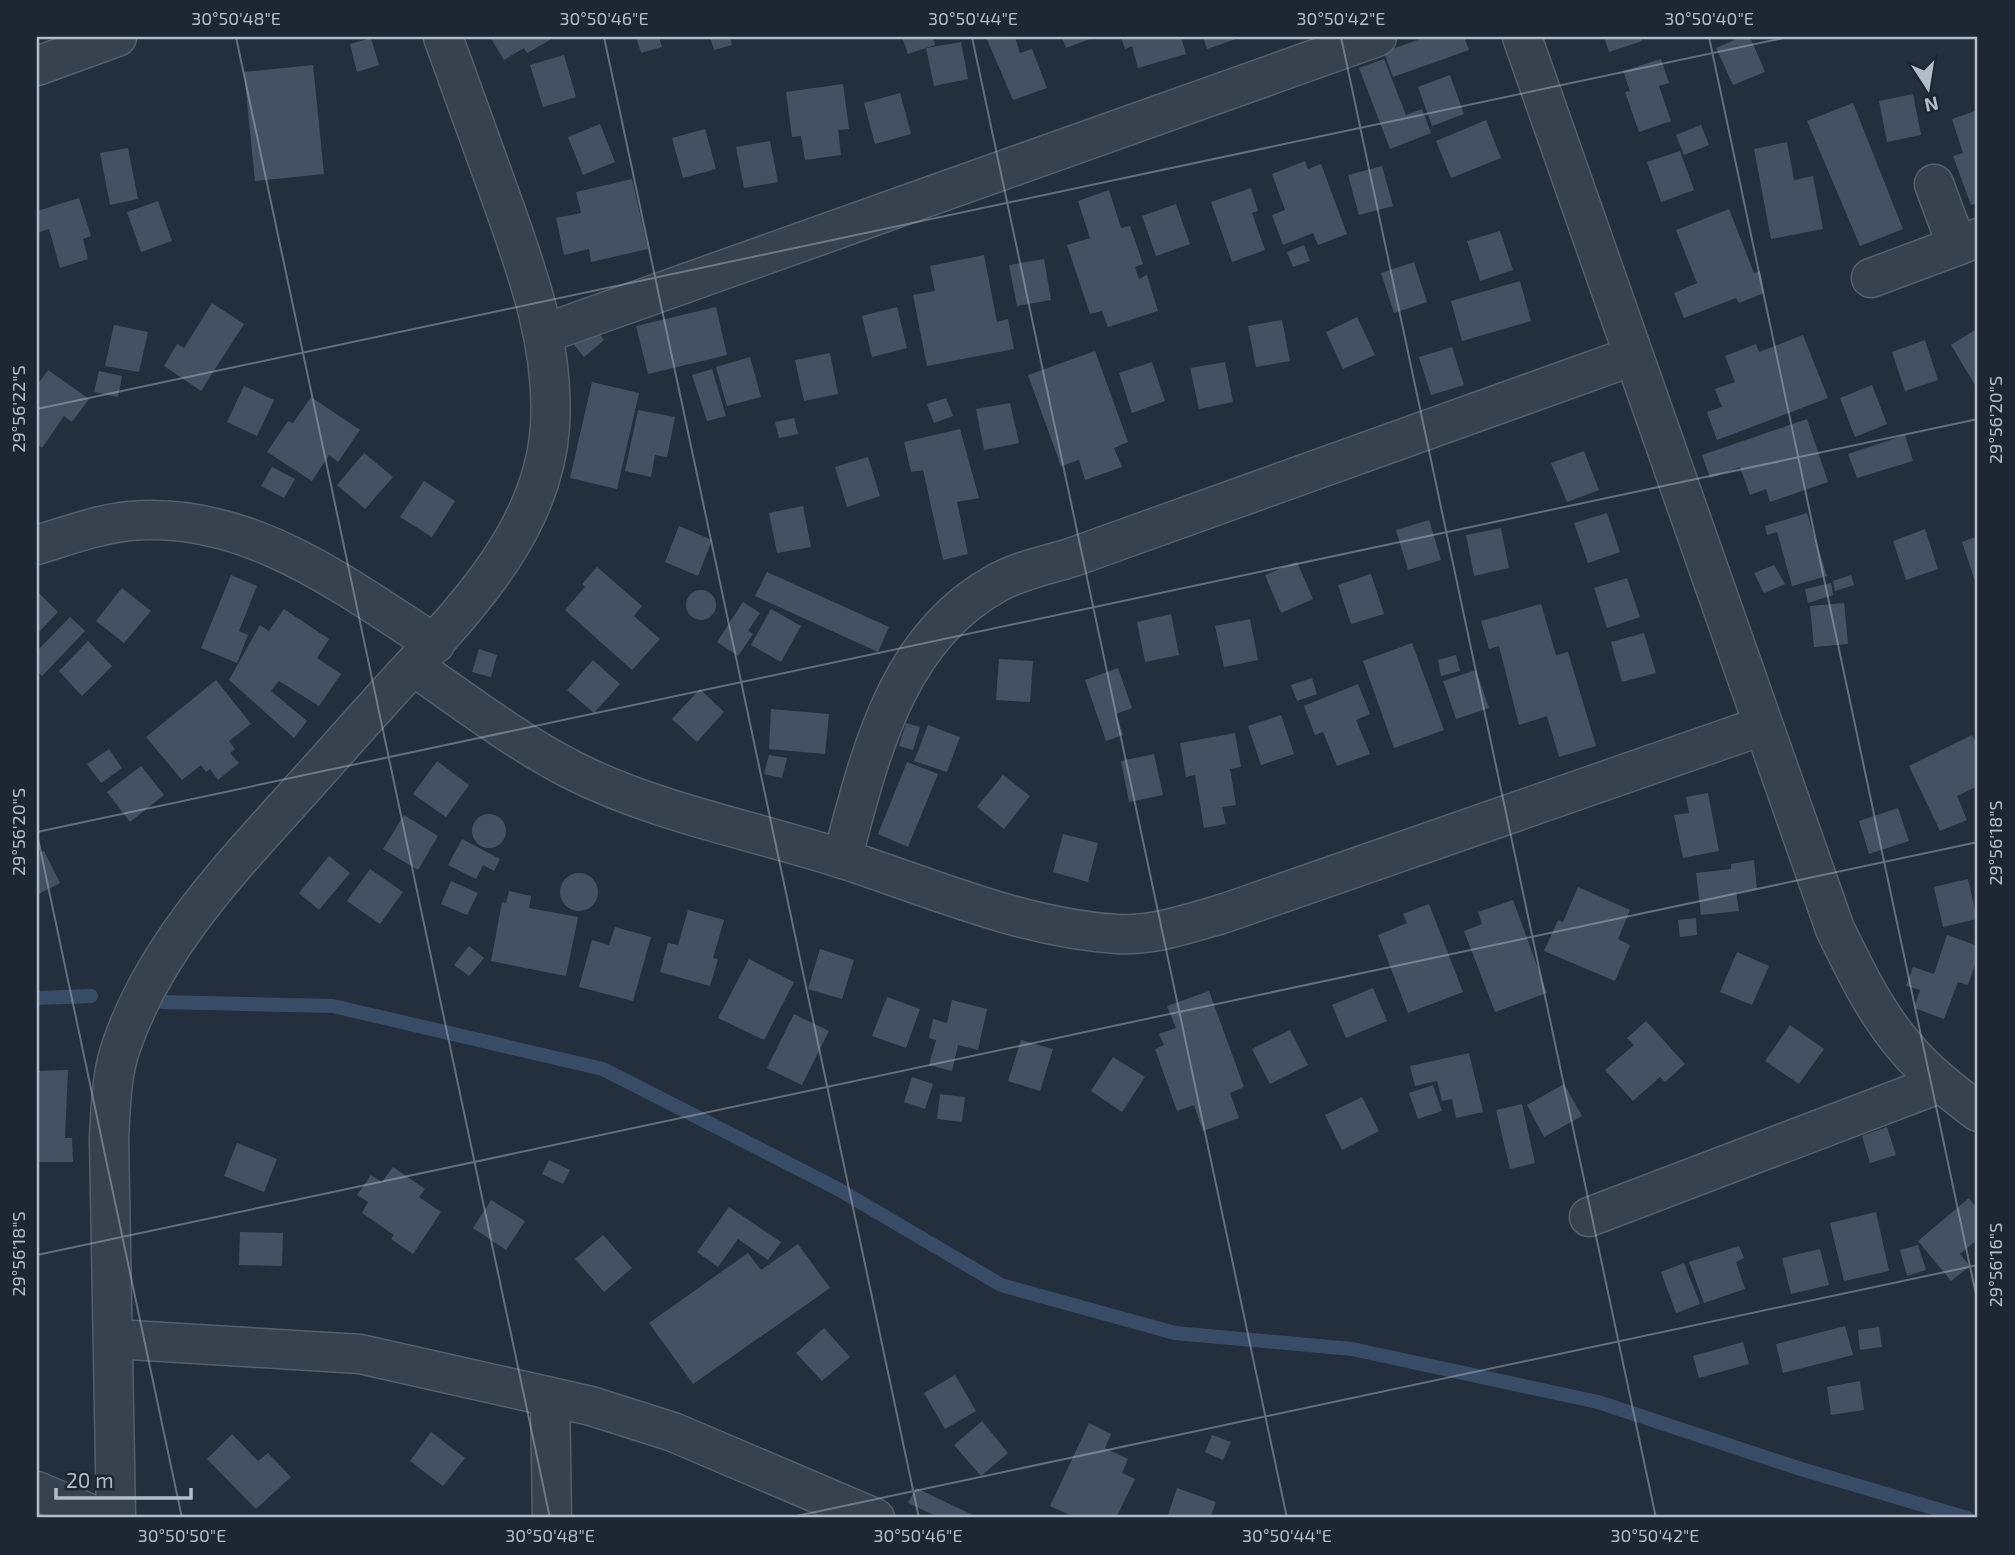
<svg xmlns="http://www.w3.org/2000/svg" width="2015" height="1555" font-family="'Exo 2',sans-serif">
	<style>
		.lines { fill: none; stroke-linecap: round; stroke-linejoin: round }
		.stream { stroke: #394c67; stroke-width: 14 }
		.building { fill: #455162 }
		.minor-casing { stroke: #565f6c; stroke-width: 41 }
		.tertiary-casing { stroke: #565f6c; stroke-width: 41 }
		.minor { stroke: #38414e; stroke-width: 38 }
		.tertiary { stroke: #38414e; stroke-width: 38 }
		.ticks { fill: none; stroke: #b4bcc9; stroke-width: 2; stroke-opacity: 0.45 }
		.neatline { fill: none; stroke: #b4bcc9; stroke-width: 2.5 }
		.ticks-label { font-size: 18px; text-anchor: middle; fill: #b4bcc9 }
	</style>
	<rect width="100%" height="100%" fill="#242f3e"/>
	<g class="lines">
		<g class="stream">
			<path d="M37,998L91,996"/>
			<path d="M162,1002L333,1006L603,1069L838,1189L1001,1285L1175,1333L1352,1349L1598,1402L1801,1469L1967,1518"/>
		</g>
	</g>
	<g class="building">
		<path d="M490,37H555L527,53L524,48L504,60Z"/>
		<path d="M636,37H659L662,47L641,53Z"/>
		<path d="M710,37H730L732,45L714,50Z"/>
		<path d="M902,37H933L935,45L908,54Z"/>
		<path d="M986,37H1015L1020,53L1032,49L1047,88L1013,100Z"/>
		<path d="M1062,37H1095L1066,48Z"/>
		<path d="M1121,37H1181L1186,54L1138,68L1132,46L1125,49Z"/>
		<path d="M1203,37H1242L1207,49Z"/>
		<path d="M1426,37H1464L1469,50L1393,77L1384,52Z"/>
		<path d="M1604,37H1641L1642,41L1609,52Z"/>
		<path d="M1741,37H1750L1765,72L1733,85L1716,48Z"/>
		<path d="M371,38L379,65L357,72L350,44Z"/>
		<path d="M961,42L968,79L934,86L926,48Z"/>
		<path d="M564,55L576,97L543,107L530,65Z"/>
		<path d="M1384,59L1406,115L1422,109L1431,133L1390,149L1359,68Z"/>
		<path d="M1661,59L1669,83L1659,86L1671,121L1639,132L1625,92L1630,91L1623,71Z"/>
		<path d="M313,65L324,174L255,181L244,72Z"/>
		<path d="M1450,75L1464,114L1432,126L1418,87Z"/>
		<path d="M843,84L849,129L838,130L841,155L805,160L801,136L792,137L786,92Z"/>
		<path d="M900,93L911,134L875,144L864,103Z"/>
		<path d="M1913,94L1921,135L1887,142L1879,101Z"/>
		<path d="M1853,103L1903,229L1860,246L1807,121Z"/>
		<path d="M1978,110V203L1971,205L1953,156L1963,153L1952,119Z"/>
		<path d="M1486,120L1501,158L1451,178L1436,141Z"/>
		<path d="M600,124L615,162L583,175L568,137Z"/>
		<path d="M1701,125L1709,145L1684,155L1676,135Z"/>
		<path d="M705,129L716,169L683,178L672,138Z"/>
		<path d="M770,141L778,182L744,188L736,147Z"/>
		<path d="M1787,142L1794,180L1813,176L1823,229L1771,239L1754,149Z"/>
		<path d="M128,148L138,199L110,205L100,153Z"/>
		<path d="M1680,151L1694,190L1661,202L1647,162Z"/>
		<path d="M1305,161L1308,169L1321,164L1347,234L1318,245L1313,233L1283,245L1272,215L1285,210L1272,174Z"/>
		<path d="M1382,166L1393,206L1359,215L1348,175Z"/>
		<path d="M632,179L648,249L591,262L589,249L564,255L556,218L581,213L576,192Z"/>
		<path d="M1251,188L1258,211L1252,213L1265,250L1232,262L1211,202Z"/>
		<path d="M1109,190L1121,228L1130,226L1143,264L1135,267L1139,279L1147,275L1158,311L1108,327L1102,311L1090,314L1067,245L1090,238L1078,201Z"/>
		<path d="M79,198L91,236L83,239L88,259L60,268L49,229L37,233V211Z"/>
		<path d="M158,201L172,241L141,252L127,212Z"/>
		<path d="M1176,204L1190,244L1156,256L1142,216Z"/>
		<path d="M1729,209L1754,273L1760,271L1764,293L1739,303L1736,298L1684,318L1674,293L1697,283L1676,230Z"/>
		<path d="M1500,231L1513,270L1480,281L1467,241Z"/>
		<path d="M1304,245L1310,261L1293,267L1287,252Z"/>
		<path d="M984,255L997,322L1008,319L1014,349L927,366L913,295L935,291L930,266Z"/>
		<path d="M1044,259L1051,300L1017,306L1009,265Z"/>
		<path d="M1414,262L1427,302L1394,313L1381,273Z"/>
		<path d="M1520,281L1531,321L1462,341L1451,301Z"/>
		<path d="M212,303L244,324L201,391L164,366L177,344L184,348Z"/>
		<path d="M716,307L727,355L648,374L636,326Z"/>
		<path d="M897,307L907,348L872,357L862,316Z"/>
		<path d="M1357,317L1375,355L1343,369L1326,332Z"/>
		<path d="M1282,320L1290,361L1256,367L1248,326Z"/>
		<path d="M114,325L148,332L139,372L105,366Z"/>
		<path d="M595,328L604,340L584,357L574,345Z"/>
		<path d="M1978,328V390L1951,345Z"/>
		<path d="M1803,335L1828,398L1717,440L1707,412L1722,407L1715,389L1735,382L1725,356L1756,344L1759,352Z"/>
		<path d="M1925,340L1938,380L1905,391L1892,352Z"/>
		<path d="M1452,347L1464,385L1431,395L1419,357Z"/>
		<path d="M1095,351L1128,442L1114,448L1122,467L1085,480L1079,460L1061,466L1028,375Z"/>
		<path d="M830,353L838,394L804,401L795,360Z"/>
		<path d="M750,357L761,397L727,406L716,367Z"/>
		<path d="M1152,362L1165,401L1132,413L1119,373Z"/>
		<path d="M1225,362L1233,402L1199,409L1190,368Z"/>
		<path d="M712,369L726,416L707,421L692,375Z"/>
		<path d="M48,370L89,399L72,422L64,416L42,448L37,444V385Z"/>
		<path d="M99,371L122,376L118,397L94,392Z"/>
		<path d="M592,382L639,393L617,489L570,478Z"/>
		<path d="M1872,385L1887,424L1855,437L1840,398Z"/>
		<path d="M244,386L274,400L257,436L227,422Z"/>
		<path d="M311,397L360,430L338,462L329,455L312,481L267,452L288,421L293,423Z"/>
		<path d="M946,398L953,416L934,423L927,404Z"/>
		<path d="M1010,403L1019,443L984,450L976,409Z"/>
		<path d="M638,410L675,417L667,457L655,455L651,477L625,471Z"/>
		<path d="M794,418L798,434L779,438L775,422Z"/>
		<path d="M1807,419L1828,482L1770,502L1766,489L1750,495L1740,467L1710,478L1702,455Z"/>
		<path d="M960,429L979,498L957,502L968,554L943,560L923,470L911,472L904,442Z"/>
		<path d="M1905,435L1913,461L1857,478L1848,454Z"/>
		<path d="M1584,451L1599,490L1567,502L1551,463Z"/>
		<path d="M364,453L393,477L365,509L337,485Z"/>
		<path d="M868,457L880,496L847,507L835,467Z"/>
		<path d="M272,467L295,479L284,498L261,486Z"/>
		<path d="M424,481L455,501L432,537L400,517Z"/>
		<path d="M803,506L811,547L777,553L769,513Z"/>
		<path d="M1607,513L1620,552L1588,563L1574,523Z"/>
		<path d="M1807,513L1827,576L1792,586L1777,532L1767,535L1765,526Z"/>
		<path d="M1429,520L1441,560L1408,570L1396,530Z"/>
		<path d="M679,526L712,540L698,576L665,562Z"/>
		<path d="M1501,528L1509,568L1474,576L1466,535Z"/>
		<path d="M1925,529L1938,569L1906,580L1893,541Z"/>
		<path d="M1978,536V580L1975,581L1962,542Z"/>
		<path d="M1297,562L1313,599L1281,613L1265,575Z"/>
		<path d="M1774,565L1785,584L1764,593L1754,573Z"/>
		<path d="M597,567L642,606L634,616L660,639L632,670L565,610L585,587L582,584Z"/>
		<path d="M767,572L889,627L878,652L755,596Z"/>
		<path d="M1371,574L1384,614L1351,624L1338,585Z"/>
		<path d="M231,575L257,586L239,631L248,635L237,663L201,648Z"/>
		<path d="M1851,575L1854,585L1835,591L1833,581Z"/>
		<path d="M1627,578L1640,617L1607,628L1594,588Z"/>
		<path d="M1831,583L1833,595L1808,603L1805,589Z"/>
		<path d="M122,588L151,611L124,643L96,621Z"/>
		<circle cx="701" cy="605" r="15"/>
		<path d="M39,593L58,612L37,634V595Z"/>
		<path d="M743,602L760,613L748,631L753,634L738,656L717,642Z"/>
		<path d="M1844,603L1848,644L1814,647L1810,606Z"/>
		<path d="M1541,604L1556,655L1568,652L1596,746L1559,757L1547,716L1519,725L1499,646L1489,649L1481,621Z"/>
		<path d="M284,609L329,639L317,658L341,674L319,706L279,681L271,691L307,721L294,738L229,680L260,625L269,631Z"/>
		<path d="M771,609L801,626L781,662L751,645Z"/>
		<path d="M1171,614L1179,655L1145,662L1137,622Z"/>
		<path d="M70,617L85,631L42,676L37,671V651Z"/>
		<path d="M1250,619L1258,660L1224,667L1215,626Z"/>
		<path d="M1644,633L1656,673L1622,682L1611,642Z"/>
		<path d="M88,641L112,666L82,696L59,671Z"/>
		<path d="M1412,643L1444,730L1394,748L1363,661Z"/>
		<path d="M479,649L497,655L491,677L472,672Z"/>
		<path d="M1456,655L1460,671L1441,676L1438,660Z"/>
		<path d="M999,659L1033,661L1030,702L996,700Z"/>
		<path d="M593,660L620,684L594,713L567,690Z"/>
		<path d="M1118,668L1132,708L1116,714L1123,735L1106,741L1085,680Z"/>
		<path d="M1476,670L1489,708L1456,719L1443,681Z"/>
		<path d="M1312,678L1317,694L1297,701L1291,685Z"/>
		<path d="M216,680L251,724L229,741L235,749L230,753L239,763L218,780L210,769L206,772L201,765L182,780L146,737Z"/>
		<path d="M1358,684L1370,714L1356,720L1370,754L1337,766L1323,732L1315,735L1304,706Z"/>
		<path d="M700,689L724,712L697,742L672,719Z"/>
		<path d="M771,709L829,714L825,754L769,749Z"/>
		<path d="M1281,715L1294,754L1261,765L1248,726Z"/>
		<path d="M906,723L920,727L913,750L899,746Z"/>
		<path d="M928,725L960,737L947,772L914,761Z"/>
		<path d="M1235,733L1241,767L1230,769L1236,805L1222,807L1226,824L1204,828L1195,775L1186,777L1180,743Z"/>
		<path d="M1972,735L1978,747V786L1957,796L1967,820L1940,831L1909,766Z"/>
		<path d="M109,749L122,768L101,783L87,764Z"/>
		<path d="M1154,754L1163,795L1129,802L1121,761Z"/>
		<path d="M769,755L787,758L782,778L764,774Z"/>
		<path d="M437,761L469,785L446,817L413,794Z"/>
		<path d="M907,762L938,774L908,847L878,834Z"/>
		<path d="M141,766L164,795L130,822L107,792Z"/>
		<path d="M1003,775L1030,796L1004,829L977,807Z"/>
		<path d="M1708,793L1719,851L1683,858L1674,815L1689,813L1686,797Z"/>
		<path d="M1898,808L1909,841L1869,854L1859,821Z"/>
		<circle cx="489" cy="831" r="17"/>
		<path d="M404,815L438,836L418,870L383,849Z"/>
		<path d="M1063,834L1098,843L1088,882L1053,872Z"/>
		<path d="M462,839L500,859L494,871L483,865L476,879L448,865Z"/>
		<path d="M44,851L60,883L37,895V854Z"/>
		<path d="M329,856L350,873L319,910L299,893Z"/>
		<path d="M1754,860L1757,889L1736,892L1739,911L1701,915L1696,873L1731,869V864Z"/>
		<path d="M370,869L403,892L380,924L347,901Z"/>
		<circle cx="579" cy="892" r="19"/>
		<path d="M1968,879L1977,919L1943,927L1934,887Z"/>
		<path d="M451,881L478,893L467,915L441,904Z"/>
		<path d="M1578,887L1630,910L1618,939L1630,945L1615,981L1544,951L1558,920L1563,922Z"/>
		<path d="M509,891L531,896L529,908L578,917L566,976L491,961L502,902L506,903Z"/>
		<path d="M1513,900L1547,993L1495,1012L1464,931L1482,924L1478,912Z"/>
		<path d="M1429,904L1463,992L1408,1013L1378,935L1407,923L1403,914Z"/>
		<path d="M688,910L724,920L713,958L718,959L710,986L660,972L668,943L678,945Z"/>
		<path d="M1696,918L1697,935L1680,937L1678,920Z"/>
		<path d="M615,927L651,937L633,1001L579,987L592,940L609,945Z"/>
		<path d="M1947,935L1978,946V955L1968,985L1958,982L1944,1019L1914,1008L1920,990L1906,986L1913,967L1934,974Z"/>
		<path d="M469,946L484,958L469,976L454,965Z"/>
		<path d="M820,949L854,960L842,999L808,989Z"/>
		<path d="M1737,952L1769,966L1752,1005L1720,992Z"/>
		<path d="M749,959L794,982L764,1040L718,1018Z"/>
		<path d="M1373,988L1387,1021L1346,1038L1332,1005Z"/>
		<path d="M1209,991L1244,1087L1230,1093L1239,1118L1203,1131L1194,1105L1177,1111L1155,1049L1164,1045L1159,1034L1176,1028L1167,1006Z"/>
		<path d="M887,997L920,1009L906,1048L872,1036Z"/>
		<path d="M952,1000L987,1009L978,1050L958,1045L952,1071L929,1065L936,1040L929,1038L933,1019L947,1023Z"/>
		<path d="M794,1014L829,1031L802,1085L767,1068Z"/>
		<path d="M1646,1021L1685,1064L1665,1082L1660,1077L1633,1101L1605,1070L1634,1045L1627,1038Z"/>
		<path d="M1790,1025L1824,1049L1799,1084L1765,1061Z"/>
		<path d="M1290,1030L1308,1065L1270,1084L1252,1049Z"/>
		<path d="M1021,1040L1053,1049L1040,1091L1008,1081Z"/>
		<path d="M1469,1053L1483,1112L1456,1118L1452,1099L1442,1101L1437,1081L1415,1086L1410,1066Z"/>
		<path d="M1113,1057L1145,1077L1122,1112L1091,1091Z"/>
		<path d="M68,1070L65,1138H72L73,1162H37V1071Z"/>
		<path d="M912,1077L933,1084L925,1109L904,1102Z"/>
		<path d="M1564,1084L1582,1116L1544,1137L1527,1105Z"/>
		<path d="M1433,1085L1442,1111L1418,1119L1409,1093Z"/>
		<path d="M940,1094L965,1097L962,1122L937,1119Z"/>
		<path d="M1362,1097L1379,1131L1342,1150L1325,1115Z"/>
		<path d="M1522,1104L1535,1163L1510,1169L1496,1110Z"/>
		<path d="M1887,1127L1896,1155L1870,1163L1862,1136Z"/>
		<path d="M237,1143L277,1159L264,1192L224,1176Z"/>
		<path d="M549,1160L570,1170L563,1184L542,1174Z"/>
		<path d="M393,1167L425,1189L419,1197L441,1212L413,1254L391,1239L394,1235L362,1213L368,1202L357,1195L371,1175L382,1182Z"/>
		<path d="M1969,1198L1978,1210V1239L1960,1254L1970,1266L1951,1281L1918,1241Z"/>
		<path d="M491,1200L525,1221L506,1250L473,1228Z"/>
		<path d="M729,1207L781,1242L768,1260L738,1239L718,1267L697,1252Z"/>
		<path d="M1876,1212L1889,1271L1844,1281L1830,1223Z"/>
		<path d="M240,1232L283,1233L282,1266L239,1265Z"/>
		<path d="M603,1235L632,1268L604,1292L575,1259Z"/>
		<path d="M798,1244L830,1288L693,1384L649,1323L748,1253L761,1270Z"/>
		<path d="M1918,1245L1926,1270L1907,1276L1900,1250Z"/>
		<path d="M1739,1246L1744,1258L1736,1262L1745,1289L1704,1303L1689,1262Z"/>
		<path d="M1820,1249L1829,1285L1791,1294L1782,1258Z"/>
		<path d="M1684,1263L1700,1304L1676,1313L1661,1272Z"/>
		<path d="M1845,1326L1853,1355L1783,1373L1776,1344Z"/>
		<path d="M1879,1327L1882,1347L1860,1350L1858,1330Z"/>
		<path d="M824,1328L850,1357L822,1381L796,1353Z"/>
		<path d="M1743,1342L1749,1364L1699,1378L1693,1356Z"/>
		<path d="M955,1375L976,1411L945,1429L924,1393Z"/>
		<path d="M1860,1381L1864,1410L1831,1415L1827,1387Z"/>
		<path d="M982,1421L1008,1453L981,1476L954,1445Z"/>
		<path d="M1089,1423L1111,1434L1105,1448L1128,1459L1122,1473L1135,1479L1116,1518H1076L1050,1506Z"/>
		<path d="M431,1432L465,1458L443,1486L410,1461Z"/>
		<path d="M232,1434L258,1461L268,1453L291,1477L256,1509L207,1459Z"/>
		<path d="M1212,1435L1231,1442L1223,1460L1205,1452Z"/>
		<path d="M916,1488L979,1518H940L908,1503Z"/>
		<path d="M1177,1488L1216,1502L1210,1518H1167Z"/>
	</g>
	<g class="lines">
		<g class="minor-casing">
			<g id="minor">
				<path d="M1522,37L1835,929C1855,970 1875,1012 1905,1047C1926,1072 1952,1092 1978,1112"/>
				<path d="M1934,184L1957,246"/>
				<path d="M1871,278L1978,238"/>
				<path d="M543,334L1377,37"/>
				<path d="M37,545C66,536 99,524 130,521C248,511 342,584 435,644"/>
				<path d="M413,666C465,702 516,741 572,770C657,813 753,830 843,859C932,888 1022,928 1117,934C1154,936 1190,923 1225,913L1762,726"/>
				<path d="M842,859C870,755 896,638 997,583C1020,570 1048,565 1073,557L1633,356"/>
				<path d="M1589,1217L1941,1083"/>
				<path d="M114,1339L360,1354L591,1406L673,1432L875,1518"/>
				<path d="M550,1397L552,1518"/>
				<path d="M37,1491L100,1518"/>
				<path d="M116,1518L109,1138C111,1106 111,1074 122,1044C155,949 225,874 291,801C331,757 370,712 410,669C473,601 544,524 550,426C555,344 526,268 499,192C480,140 462,89 443,37"/>
			</g>
		</g>
		<g class="tertiary-casing">
			<path id="tertiary" d="M37,66L117,37"/>
		</g>
		<use href="#minor" class="minor"/>
		<use href="#tertiary" class="tertiary"/>
	</g>
	<path class="ticks" d="M236,37L550,1518M604,37L919,1518M972,37L1287,1518M1341,37L1656,1518M1709,37L1978,1304M37,409L1788,37M37,832L1978,419M37,834L182,1518M37,1255L1978,842M787,1518L1978,1265"/>
	<rect width="2015" height="1555" fill="none" stroke="#1d2633" stroke-width="77"/>
	<g transform="translate(1928 88) rotate(168)" stroke="#1d2633" stroke-width="5" paint-order="stroke">
	<path d="M0-5L12 26L0 18L-12 26Z" fill="#b4bcc9"/>
	<text y="-10" font-size="19" font-weight="bold" text-anchor="middle" fill="#b4bcc9">N</text>
	</g>
	<path d="M56 1488v10h135v-10" fill="none" stroke="#b4bcc9" stroke-width="3.5"/>
	<text x="66" y="1488" font-size="21" fill="#b4bcc9" stroke="#1d2633" stroke-width="5" paint-order="stroke">20 m</text>
	<rect x="38" y="38" width="1938" height="1478" class="neatline"/>
	<g class="ticks-label">
		<text x="236" y="25">30°50'48"E</text>
		<text x="604" y="25">30°50'46"E</text>
		<text x="973" y="25">30°50'44"E</text>
		<text x="1341" y="25">30°50'42"E</text>
		<text x="1709" y="25">30°50'40"E</text>
		<text transform="translate(19 409) rotate(-90)" y="6">29°56'22"S</text>
		<text transform="translate(1996 420) rotate(-90)" y="6">29°56'20"S</text>
		<text transform="translate(19 832) rotate(-90)" y="6">29°56'20"S</text>
		<text transform="translate(1996 843) rotate(-90)" y="6">29°56'18"S</text>
		<text transform="translate(19 1254) rotate(-90)" y="6">29°56'18"S</text>
		<text transform="translate(1996 1265) rotate(-90)" y="6">29°56'16"S</text>
		<text x="182" y="1542">30°50'50"E</text>
		<text x="550" y="1542">30°50'48"E</text>
		<text x="918" y="1542">30°50'46"E</text>
		<text x="1287" y="1542">30°50'44"E</text>
		<text x="1655" y="1542">30°50'42"E</text>
	</g>
</svg>
